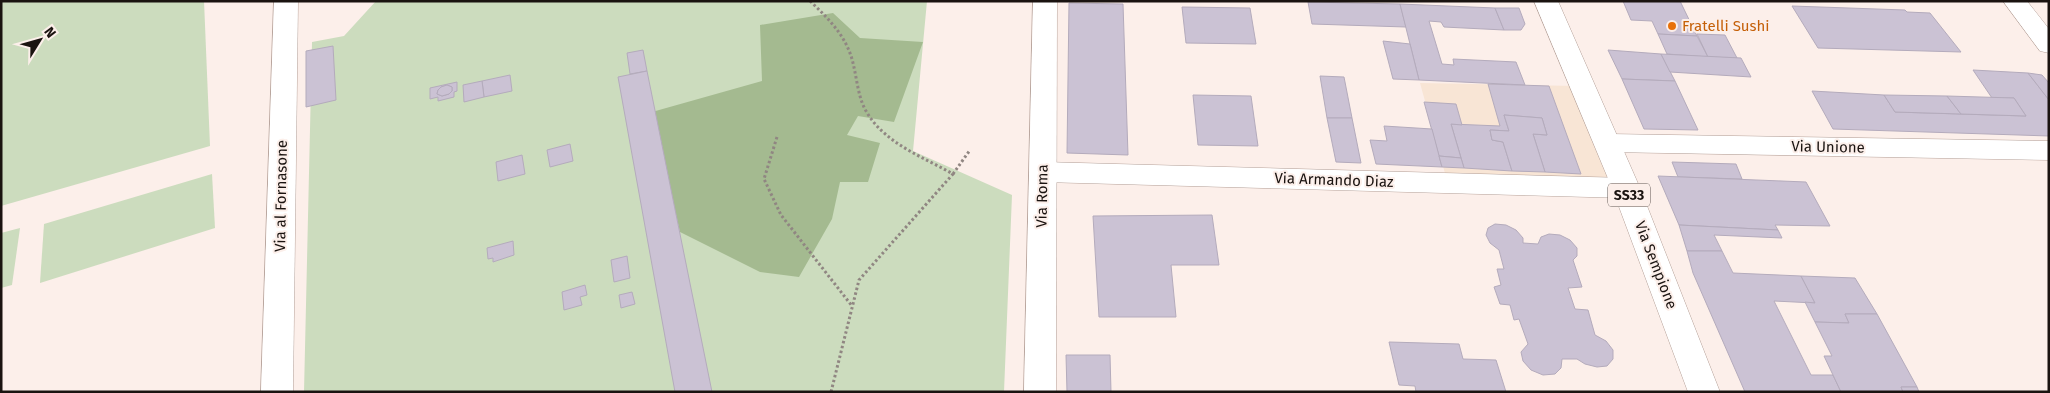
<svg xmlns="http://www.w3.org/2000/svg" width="2050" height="393" font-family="'Fira Sans',sans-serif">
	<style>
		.commercial { fill: #f8e5d5 }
		.green { fill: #ccdcbe }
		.forest { fill: #a4ba90 }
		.building { fill: #cbc2d4; stroke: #b4abbc; fill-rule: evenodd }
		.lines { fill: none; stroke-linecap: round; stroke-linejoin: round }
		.minor-casing { stroke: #b4a098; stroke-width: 1 }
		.tertiary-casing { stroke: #b4a098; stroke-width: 1 }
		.primary-casing { stroke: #b4a098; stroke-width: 1 }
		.path { stroke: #908682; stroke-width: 3; stroke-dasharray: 2.5 2.5; stroke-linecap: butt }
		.minor { fill: #fff; fill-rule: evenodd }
		.tertiary { fill: #fff; fill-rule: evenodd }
		.primary { fill: #fff; fill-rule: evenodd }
		.food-dot { fill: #e8710a; stroke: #fcefea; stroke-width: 2 }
		.labels { text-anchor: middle; stroke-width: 4; stroke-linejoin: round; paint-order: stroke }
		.shield { fill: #fcefea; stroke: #5e5551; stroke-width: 1 }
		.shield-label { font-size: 14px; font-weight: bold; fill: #1a1310 }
		.food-label { font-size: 15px; fill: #c56008; stroke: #fcefea; text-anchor: start }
		.street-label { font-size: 15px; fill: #1a1310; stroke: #fcefea }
	</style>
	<rect width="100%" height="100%" fill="#fcefea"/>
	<path class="commercial" d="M1420,83L1577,86L1617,182L1446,177Z"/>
	<g class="green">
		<path d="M1,1H204L210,146L1,206Z"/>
		<path d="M376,1H927L913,151L1012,195L1004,392H304L312,42L344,36Z"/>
		<path d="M212,174L215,228L40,283L44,224Z"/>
		<path d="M20,228L12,285L1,288V233Z"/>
	</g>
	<path class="forest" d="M833,13L860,38L923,42L894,122L858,116L847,135L880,143L868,182H840L832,219L799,277L760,272L680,232L652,112L762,81L760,25Z"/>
	<g class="building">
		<path d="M1623,1H1680L1697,36L1658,34L1652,21L1631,20Z"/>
		<path d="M1308,2L1400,4L1406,27L1312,24Z"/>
		<path d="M1069,3L1123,4L1128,155L1067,153Z"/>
		<path d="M1400,4L1495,8L1504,30L1444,27L1441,22L1429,21L1442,64L1454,65L1453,59L1516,62L1525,85L1419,80Z"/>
		<path d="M1792,6L1905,10L1907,12L1930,13L1961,52L1818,48Z"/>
		<path d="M1182,7L1250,8L1256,44L1186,43Z"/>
		<path d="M1495,8H1519L1525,24L1521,30H1504Z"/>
		<path d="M1658,34L1697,36L1708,57L1667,54Z"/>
		<path d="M1697,34L1725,35L1737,58L1708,57Z"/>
		<path d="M1383,41L1410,44L1419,80L1393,79Z"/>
		<path d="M333,46L336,100L306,107V51Z"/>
		<path d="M643,50L647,71L630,74L627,53Z"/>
		<path d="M1608,50L1661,54L1675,81L1622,79Z"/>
		<path d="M1661,54L1741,58L1751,77L1670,72Z"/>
		<path d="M1973,70L2028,73L2049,100V136L1833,129L1812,91L1884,95L1895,112L2026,116L2014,98H1992Z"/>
		<path d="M647,71L712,392H675L618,77Z"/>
		<path d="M2028,73L2042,75L2049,83V100Z"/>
		<path d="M510,75L512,91L484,97L482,81Z"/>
		<path d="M1320,76L1344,77L1352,118H1327Z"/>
		<path d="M1622,79L1675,81L1698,130L1644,129Z"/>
		<path d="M482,81L484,97L464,102L463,85Z"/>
		<path d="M457,82V91L454,92V97L438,101V97L430,99V88ZM447,85L452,87V91L449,94L442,96L437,94L438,90L441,87Z"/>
		<path d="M1488,84L1549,86L1581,174L1545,172L1533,134L1547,135L1542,118L1504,115L1509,131L1490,130L1492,140L1503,142L1512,171L1464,168L1451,124L1500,126Z"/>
		<path d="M447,85L452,87V91L449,94L442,96L437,94L438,90L441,87Z"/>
		<path d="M1193,95L1251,96L1258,146L1198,145Z"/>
		<path d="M1884,95L1947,96L1961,114L1895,112Z"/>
		<path d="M1947,96L2014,98L2026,116L1961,114Z"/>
		<path d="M1424,102L1456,104L1462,125L1451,124L1461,158L1439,156Z"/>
		<path d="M1504,115L1542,118L1547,135L1533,134L1545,172L1512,171L1503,142L1492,140L1490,130L1509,131Z"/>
		<path d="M1327,118H1352L1361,163L1336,162Z"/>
		<path d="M1384,126L1432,129L1442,167L1376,164L1370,140L1387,141Z"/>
		<path d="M570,144L573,161L550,167L547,150Z"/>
		<path d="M522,155L525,174L498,181L496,162Z"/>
		<path d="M1439,156L1461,158L1464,168L1442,167Z"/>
		<path d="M1672,162L1736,164L1742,179L1678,177Z"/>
		<path d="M1658,176L1806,182L1830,226L1775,225L1778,230L1679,225Z"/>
		<path d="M1212,215L1219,265H1171L1176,317H1099L1093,216Z"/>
		<path d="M1495,224L1506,225L1516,230L1523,238V243L1538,244L1541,237L1549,234L1560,235L1570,240L1577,248V256L1573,260L1582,287L1568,288L1575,309L1588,310L1595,335L1606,341L1613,350V359L1607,366L1597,367L1585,364L1577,359H1562L1561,368L1555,374L1543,375L1531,370L1523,361L1521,352L1528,344L1519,319L1514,320L1510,305L1500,304L1494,287L1501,285L1497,269H1504L1499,250L1490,243L1486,235L1488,228Z"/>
		<path d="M1679,225L1778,230L1782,238L1714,235L1722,251H1687Z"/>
		<path d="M513,241L514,255L493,262V258L488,259L487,248Z"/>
		<path d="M1687,251H1722L1733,273L1801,276L1815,303L1774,301L1811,375H1833L1841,392H1745L1693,273Z"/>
		<path d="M627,256L630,278L614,282L611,260Z"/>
		<path d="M1801,276L1855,278L1877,314H1845L1849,323L1815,322L1805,302L1815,303Z"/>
		<path d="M585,285L587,295L580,297L582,305L564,310L562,292Z"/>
		<path d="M632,292L635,304L621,308L619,295Z"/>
		<path d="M1845,314H1877L1917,387H1901L1903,392H1841L1824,356H1832L1815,322L1849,323Z"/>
		<path d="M1389,342L1459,344L1463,359L1496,360L1506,392H1416L1415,386L1399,385Z"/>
		<path d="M1066,355H1110L1111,392H1067Z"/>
		<path d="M1901,387H1917L1919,392H1903Z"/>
	</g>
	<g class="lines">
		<g class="minor-casing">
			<g id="minor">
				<path d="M274,1H298L293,392H261Z"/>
				<path d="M2003,1H2027L2049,29V53L2040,51Z"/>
				<path d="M1608,134L2049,141V160L1608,152L1599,150L1595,143L1599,136Z"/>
				<path d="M1043,162L1626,178L1636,181L1640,188L1636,195L1626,198L1043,182L1033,179L1030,172L1033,165Z"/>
			</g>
		</g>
		<g class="tertiary-casing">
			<path id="tertiary" d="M1033,1H1057L1056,392H1024Z"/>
		</g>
		<g class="primary-casing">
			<path id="primary" d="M1534,1H1558L1640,188L1720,392H1688L1612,188Z"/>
		</g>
		<g class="path">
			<path d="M810,1C829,19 847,37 853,63C857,79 858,97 866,111C884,143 923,157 953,174L859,280L831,392"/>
			<path d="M777,137L764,179L781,215L852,306"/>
			<path d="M953,174L970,150"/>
		</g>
		<use href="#minor" class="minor"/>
		<use href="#tertiary" class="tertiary"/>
		<use href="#primary" class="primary"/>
	</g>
	<circle class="food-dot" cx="1672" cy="26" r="5"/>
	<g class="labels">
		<rect class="shield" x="1608" y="183.5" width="42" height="23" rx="4"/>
		<g class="shield-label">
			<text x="1629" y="200">SS33</text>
		</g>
		<g class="food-label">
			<text x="1682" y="31">Fratelli Sushi</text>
		</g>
		<g class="street-label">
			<text transform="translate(1828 147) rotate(1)" y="5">Via Unione</text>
			<text transform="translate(1334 180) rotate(2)" y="5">Via Armando Diaz</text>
			<text transform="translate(281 196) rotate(-89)" y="5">Via al Fornasone</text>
			<text transform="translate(1042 196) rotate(-89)" y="5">Via Roma</text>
			<text transform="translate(1656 265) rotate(69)" y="5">Via Sempione</text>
		</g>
	</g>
	<rect width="2050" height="393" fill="none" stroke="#1a1310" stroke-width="5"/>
	<g transform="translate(40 40) rotate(53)" stroke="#fcefea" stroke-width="4" paint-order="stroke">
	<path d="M0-4L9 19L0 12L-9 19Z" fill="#1a1310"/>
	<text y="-8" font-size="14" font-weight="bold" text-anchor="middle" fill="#1a1310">N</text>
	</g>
</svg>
